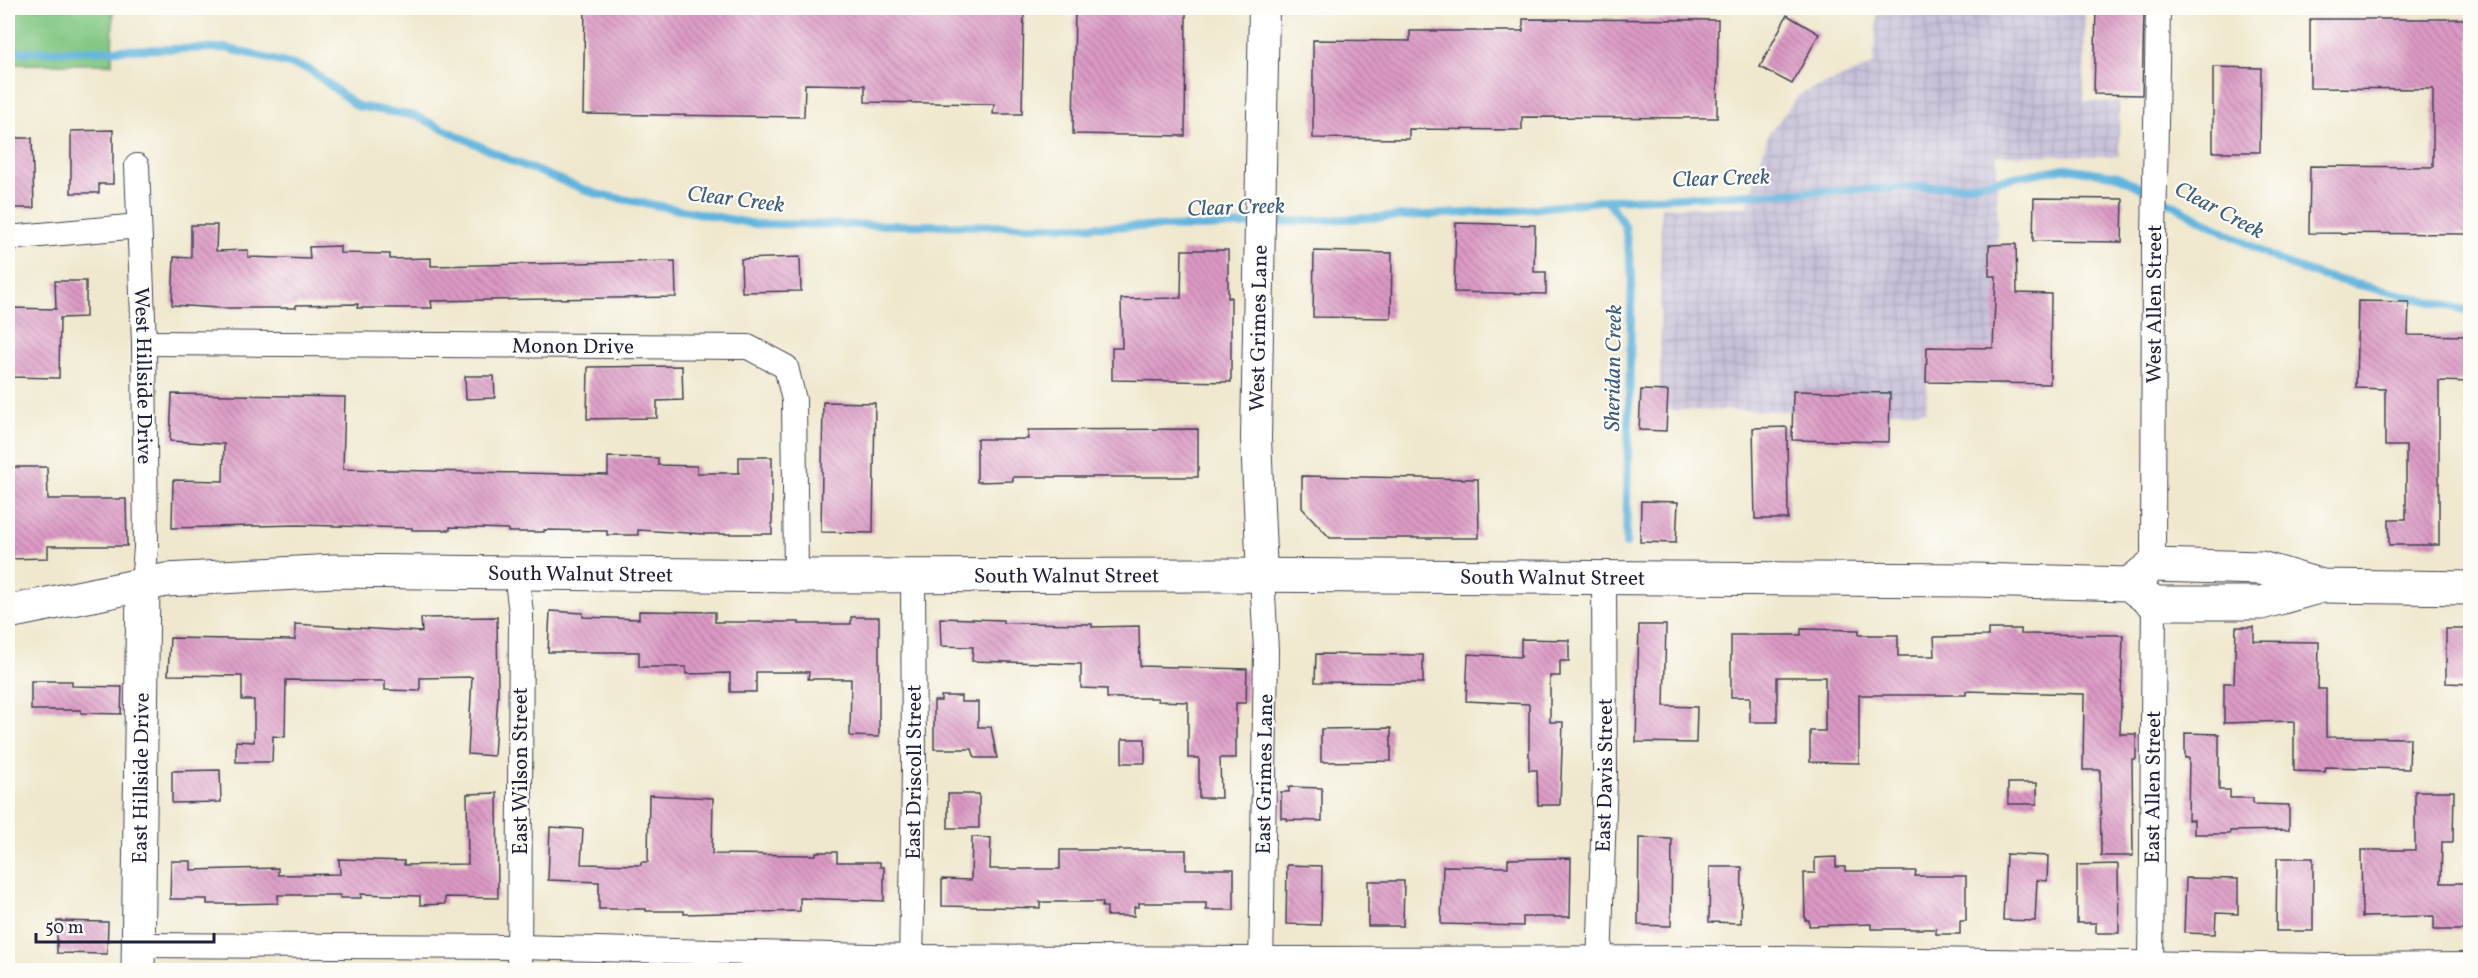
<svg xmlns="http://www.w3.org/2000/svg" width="2478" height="978" font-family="Vollkorn,serif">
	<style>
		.industrial { fill: url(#industrial-grid) }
		.green { fill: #80c682; stroke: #51745e; stroke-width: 1.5 }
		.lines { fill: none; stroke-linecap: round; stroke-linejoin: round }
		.stream { stroke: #61b4dd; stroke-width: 8 }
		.building { fill: url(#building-back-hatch) }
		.minor-casing { stroke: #414051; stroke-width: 26 }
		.tertiary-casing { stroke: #414051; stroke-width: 32 }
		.secondary-casing { stroke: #414051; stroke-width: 35 }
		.primary-casing { stroke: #414051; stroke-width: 35 }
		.minor { stroke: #fff; stroke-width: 24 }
		.tertiary { stroke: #fff; stroke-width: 30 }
		.secondary { stroke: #fff; stroke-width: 33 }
		.primary { stroke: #fff; stroke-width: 33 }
		.labels { text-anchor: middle; stroke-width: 4.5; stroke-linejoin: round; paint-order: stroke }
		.street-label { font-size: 21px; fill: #22223b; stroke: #fdfcf7 }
		.water-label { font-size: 22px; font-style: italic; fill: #3b5c7c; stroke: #fdfcf7 }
	</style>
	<defs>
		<pattern id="industrial-grid" width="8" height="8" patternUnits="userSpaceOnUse" patternTransform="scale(1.5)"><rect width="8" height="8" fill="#c7c0d9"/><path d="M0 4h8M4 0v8" fill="none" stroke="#aba5bb"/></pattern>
		<pattern id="building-back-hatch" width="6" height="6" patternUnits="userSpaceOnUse" patternTransform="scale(1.5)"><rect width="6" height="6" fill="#dc9ac5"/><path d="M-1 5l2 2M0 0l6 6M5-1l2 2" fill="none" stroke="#b27da1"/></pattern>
	</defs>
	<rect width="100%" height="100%" fill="#fdfcf7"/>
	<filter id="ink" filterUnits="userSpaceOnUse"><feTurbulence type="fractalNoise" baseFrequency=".0167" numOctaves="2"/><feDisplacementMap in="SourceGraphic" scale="12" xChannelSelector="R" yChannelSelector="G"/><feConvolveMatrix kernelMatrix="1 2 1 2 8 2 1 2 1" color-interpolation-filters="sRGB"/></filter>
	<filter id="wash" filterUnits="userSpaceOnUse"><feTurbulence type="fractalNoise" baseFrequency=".008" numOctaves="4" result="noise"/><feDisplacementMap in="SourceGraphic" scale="24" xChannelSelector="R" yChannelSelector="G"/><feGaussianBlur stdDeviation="1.35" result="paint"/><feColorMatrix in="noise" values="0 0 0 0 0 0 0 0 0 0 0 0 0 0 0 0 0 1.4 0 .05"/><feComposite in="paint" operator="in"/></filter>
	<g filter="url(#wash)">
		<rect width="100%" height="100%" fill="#efe8ce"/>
		<path class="industrial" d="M1878,8H2085L2084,102H2119V156L1997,155V365H1927L1926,411L1660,410L1661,207H1747L1768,134L1800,94L1873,65Z"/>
		<path class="green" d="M8,8H113L112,64H8Z"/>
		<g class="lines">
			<g class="stream">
				<path d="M8,52L226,48L309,69L357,106L416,116L512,161L596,194L755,224L1202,227L1255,224"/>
				<path d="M1607,200L1625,226L1632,276L1626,544"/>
				<path d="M1267,223L1523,210L1607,200L1970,185L2066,168L2118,176L2286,264L2322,276L2470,311"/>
			</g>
		</g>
		<g id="blocks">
			<g class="building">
				<path d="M585,8H1024L1022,114H993L994,104L865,102V85L805,84L804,117L583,114Z"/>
				<path d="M1075,8H1186L1185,136L1073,134Z"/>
				<path d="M2096,8H2144L2142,95L2094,94Z"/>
				<path d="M1787,15L1819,34L1792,84L1760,67Z"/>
				<path d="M1523,19L1718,20L1717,118L1522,117V130L1409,129V139L1313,138V40L1410,41V31H1523Z"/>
				<path d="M2310,19H2470V234L2309,233L2310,166L2433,167V89L2310,88Z"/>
				<path d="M2213,67L2261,68L2260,152H2213Z"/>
				<path d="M113,130V184H99V193H71V131Z"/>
				<path d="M8,138H32L34,208H8Z"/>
				<path d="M2034,198L2123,199L2122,242L2033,241Z"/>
				<path d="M1456,223L1535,225L1534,272H1546V294L1454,292Z"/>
				<path d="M191,225H217L216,251L248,250V257L310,259L309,247L340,246V253L390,254V259L431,258V266L675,261L676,297L431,301L432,308H357L358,304L296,305V308H218L172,305L174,257L191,258Z"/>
				<path d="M2016,244L2017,293L2051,294L2050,384L1926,382L1927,347L1993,348L1996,276H1989V245Z"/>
				<path d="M1182,250H1228V298L1231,297V382L1112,380V348H1122L1121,299L1181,298Z"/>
				<path d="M1314,251L1392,253L1391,318L1313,317Z"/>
				<path d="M800,257L801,291L742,292L741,259Z"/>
				<path d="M55,281H86V317L60,318L59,378L8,377V308L56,309Z"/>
				<path d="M2358,301L2409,302L2408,335L2470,336V382L2439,381V545H2389V519H2406V446H2385V389L2356,388Z"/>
				<path d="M682,366L683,400L657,401V418L587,419L588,367Z"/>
				<path d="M465,376H494L495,398L466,399Z"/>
				<path d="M1641,390L1668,391L1666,431L1639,430Z"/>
				<path d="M1793,391L1890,393L1889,442L1792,440Z"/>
				<path d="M172,394L345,397L343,469L608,475V457L658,458V465L697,466V473H739V457H772V534H705L638,530V535H607V531L544,530V532H508V529L450,527V530H412V528L298,525L172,528L173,480L223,481L224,444L170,441Z"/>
				<path d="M823,402L875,403L873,533L821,532Z"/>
				<path d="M1787,427L1788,519H1755L1753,428Z"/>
				<path d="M1198,429V477H1013V481L977,482V439H1028V430Z"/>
				<path d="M8,467H47L48,499H126L127,546H48V558L8,559Z"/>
				<path d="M1302,476L1478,479L1479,538H1330L1302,508Z"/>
				<path d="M1641,501L1678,502L1676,543L1640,542Z"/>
				<path d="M550,611L583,613V617L639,619V611L715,612V622H799V624H851V617H879V737L850,736L851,679H808L809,672H756V692H730V673L686,674V667H639V652H548Z"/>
				<path d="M497,617L498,695L494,756L468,754L472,677L420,678V691L385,690V681L286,680L285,737L273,736L272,762H236V741L254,742V700H242V676L168,675L170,638L295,640V624L422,632L421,618Z"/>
				<path d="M940,618L1003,620V623L1092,624V627L1139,626L1140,666L1247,669L1246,703H1236V758H1220L1221,798H1199V758H1188V702L1158,701V698H1107V689L1081,688V664L972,661L973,647L941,646Z"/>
				<path d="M1639,625H1666L1664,706L1697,707L1696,743L1636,742Z"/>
				<path d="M2236,627H2254V641L2319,642L2318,689H2326V737L2410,738L2409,769L2326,767L2325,772L2294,771V721L2224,723V683H2234Z"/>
				<path d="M1801,629L1859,630V635H1898V656H1935L1934,637L1988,636V629H2021V634L2123,635L2120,734H2136V759H2132L2133,856H2101L2100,770H2083L2084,694L1966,691V695H1859V763L1810,762V731H1825V677H1777V722H1750V697H1731V635H1801Z"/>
				<path d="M2446,629H2470V684L2446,683Z"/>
				<path d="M1521,639L1569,640V661H1560V676H1550V722H1563L1560,805H1538L1537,770H1529V704L1466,701L1468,654L1521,657Z"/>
				<path d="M1316,654L1423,655V683L1315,682Z"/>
				<path d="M31,681H72V686L122,687L121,714L81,713V710H31Z"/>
				<path d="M941,696H961V702H978V727H991L997,758H975L972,749H934V701H941Z"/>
				<path d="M1391,728V761L1321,762V729Z"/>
				<path d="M2185,733L2219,734V790H2230V798H2253V804L2289,805V830L2230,831V834H2194V820H2188L2189,758H2185Z"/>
				<rect x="1122" y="739" width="23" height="24"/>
				<path d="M220,770L221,802L172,803V771Z"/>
				<rect x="2008" y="783" width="29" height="21"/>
				<path d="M1289,787L1322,788V821L1287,820V818H1281V792H1289Z"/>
				<path d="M2415,791H2454L2453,842H2442L2441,883H2470V930H2434V916L2362,917L2361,850H2415Z"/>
				<path d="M497,793L498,898L445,897V904L420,905V896L361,894V898H340V895H278V903L234,904H207V899H170L171,861H191V870L278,868V875L340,874L339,859L404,861V865L468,864L467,794Z"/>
				<rect x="948" y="794" width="31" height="34"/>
				<path d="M649,795L713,798L712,854L816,855V852H837V862H880V867H884V901L800,898V911L684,914V911H646V909H599V882L548,880L550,827L583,829L581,864L641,865V862H648Z"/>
				<path d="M972,837L991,838L990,869H1060V850H1186V869H1234V910H1206V903H1139V907H1134V916H1107V907H1102L1103,902H1040V908L942,906V879L971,880Z"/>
				<path d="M1639,838L1672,839L1671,926L1638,925Z"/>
				<path d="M2006,854L2048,856L2047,881L2037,880L2035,921L2003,920Z"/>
				<path d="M1836,857V867H1845V871H1916L1915,876H1966V921H1960V934H1936V929H1871V924L1809,926V920H1805L1804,873H1815V858Z"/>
				<path d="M1571,858L1570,917H1523V926L1441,924L1443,866L1508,867V859Z"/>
				<path d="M2277,858H2313V931H2276Z"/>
				<path d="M2118,864L2119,933H2096V923H2077V865Z"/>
				<path d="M1287,865L1322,866L1321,925L1286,924Z"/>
				<path d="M1710,867H1742L1741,923L1709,922Z"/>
				<path d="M2186,878L2238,879V914L2216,913L2215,934L2184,933Z"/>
				<path d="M1368,881H1404L1403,926H1368Z"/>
				<path d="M57,921L108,922L107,954L57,953Z"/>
			</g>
		</g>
	</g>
	<g filter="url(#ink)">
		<use href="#blocks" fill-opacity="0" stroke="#414051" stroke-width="1.5"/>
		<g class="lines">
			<g class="minor-casing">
				<g id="minor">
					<path id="s1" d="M137,166L144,343L146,548L143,584"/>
					<path d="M8,238L139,226"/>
					<path id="s2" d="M144,343L748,347L786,367L794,400L796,576"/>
					<path id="s3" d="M2153,565L2154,238L2158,8"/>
					<path d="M516,572L521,613L519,970"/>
					<path d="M139,945L519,947L911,957L1246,959L1780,958L2329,966L2470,965"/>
					<path id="s4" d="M911,970L914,769L913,575"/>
					<path id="s5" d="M1261,970L1266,650L1262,576"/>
					<path id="s6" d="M1599,970L1605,774L1604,579"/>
					<path id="s7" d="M2151,970L2154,603"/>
				</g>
			</g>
			<g class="tertiary-casing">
				<g id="tertiary">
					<path id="s8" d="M1262,576L1256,438L1264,8"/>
				</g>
			</g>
			<g class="secondary-casing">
				<g id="secondary">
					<path id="s9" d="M138,970L143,584"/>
				</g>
			</g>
			<g class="primary-casing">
				<g id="primary">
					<path d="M2129,584L2153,565L2261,568L2322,586L2470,588"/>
					<path id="s10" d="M8,612L166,580L334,571L796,576L1221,575L1973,580L2129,584L2154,603H2261L2322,586"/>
				</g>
			</g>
			<use href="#minor" class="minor"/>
			<use href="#tertiary" class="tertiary"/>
			<use href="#secondary" class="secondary"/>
			<use href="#primary" class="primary"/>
		</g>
	</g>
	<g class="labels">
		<g class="street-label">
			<text dy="7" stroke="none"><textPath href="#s3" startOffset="261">West Allen Street</textPath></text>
			<text dy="7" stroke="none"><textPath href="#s8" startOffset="248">West Grimes Lane</textPath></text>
			<text dy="7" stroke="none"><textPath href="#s2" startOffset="429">Monon Drive</textPath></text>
			<text dy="7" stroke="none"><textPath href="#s1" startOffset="210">West Hillside Drive</textPath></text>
			<text dy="7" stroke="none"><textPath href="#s10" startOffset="576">South Walnut Street</textPath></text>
			<text dy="7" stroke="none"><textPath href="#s10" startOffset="1062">South Walnut Street</textPath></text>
			<text dy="7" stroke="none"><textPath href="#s10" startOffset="1548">South Walnut Street</textPath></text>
			<text transform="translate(520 771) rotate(-90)" y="7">East Wilson Street</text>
			<text dy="7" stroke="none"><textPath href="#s4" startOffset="198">East Driscoll Street</textPath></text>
			<text dy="7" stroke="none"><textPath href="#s5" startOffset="196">East Grimes Lane</textPath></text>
			<text dy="7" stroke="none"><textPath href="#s6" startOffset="195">East Davis Street</textPath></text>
			<text dy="7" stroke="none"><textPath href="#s9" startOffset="192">East Hillside Drive</textPath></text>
			<text dy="7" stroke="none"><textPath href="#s7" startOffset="183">East Allen Street</textPath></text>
		</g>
		<g class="water-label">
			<text transform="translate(1721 177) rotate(-2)" y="8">Clear Creek</text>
			<text transform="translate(736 198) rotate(7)" y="8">Clear Creek</text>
			<text transform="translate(1236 206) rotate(-2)" y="8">Clear Creek</text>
			<text transform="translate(2220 209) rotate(28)" y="8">Clear Creek</text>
			<text transform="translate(1612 368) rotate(-89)" y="8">Sheridan Creek</text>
		</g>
	</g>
	<rect width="2478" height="978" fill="none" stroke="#fdfcf7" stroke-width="30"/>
	<path d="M36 933v9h178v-9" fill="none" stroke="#22223b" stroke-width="3"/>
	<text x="45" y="933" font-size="18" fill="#22223b" stroke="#fdfcf7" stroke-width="4.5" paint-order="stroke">50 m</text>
</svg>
